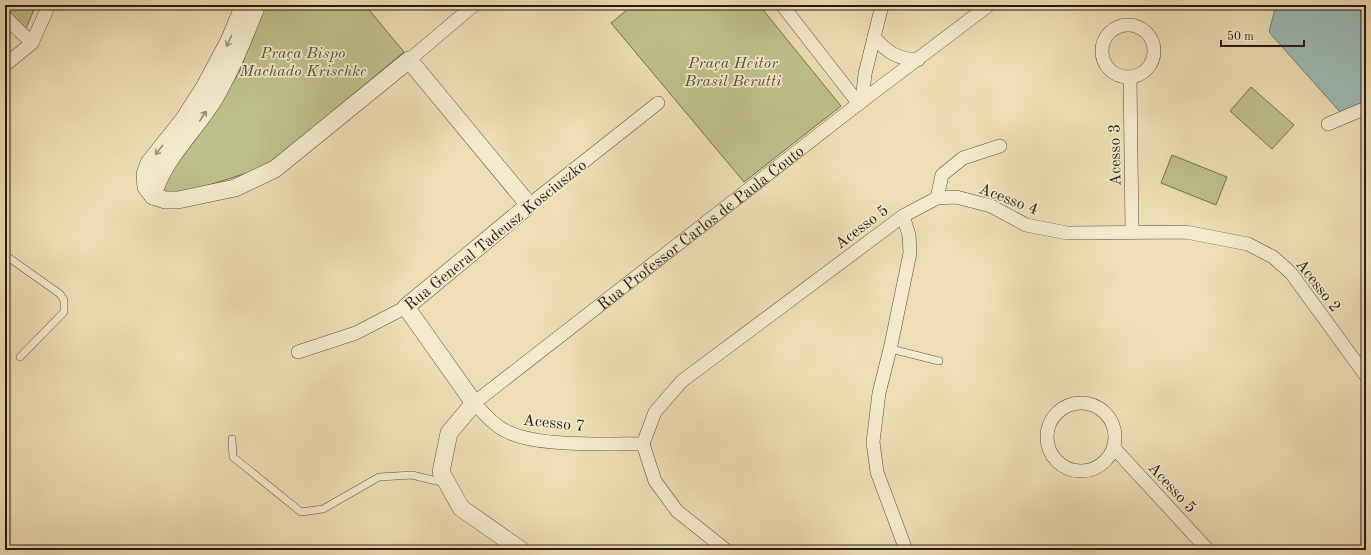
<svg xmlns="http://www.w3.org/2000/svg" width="1371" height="555" font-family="'Old Standard TT',serif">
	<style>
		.green { fill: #bec08a; stroke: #726e4f }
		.water { fill: #9cbbb6; stroke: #6c7b75 }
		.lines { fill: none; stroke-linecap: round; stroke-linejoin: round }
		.service-casing { stroke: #584c3c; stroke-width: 8 }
		.minor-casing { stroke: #584c3c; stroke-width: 14 }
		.tertiary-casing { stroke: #584c3c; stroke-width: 18 }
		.service { stroke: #f5eacf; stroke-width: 7 }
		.minor { stroke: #f5eacf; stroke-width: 13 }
		.tertiary { stroke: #f5eacf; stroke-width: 17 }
		.oneway { stroke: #978d7b }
		.labels { text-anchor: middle; stroke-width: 3.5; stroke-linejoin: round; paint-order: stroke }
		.park-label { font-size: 16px; font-style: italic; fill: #534d37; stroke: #f5eacf }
		.street-label { font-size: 16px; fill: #251b14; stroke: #f5eacf }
	</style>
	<rect width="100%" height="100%" fill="#efdeb5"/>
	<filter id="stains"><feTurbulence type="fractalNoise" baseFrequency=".005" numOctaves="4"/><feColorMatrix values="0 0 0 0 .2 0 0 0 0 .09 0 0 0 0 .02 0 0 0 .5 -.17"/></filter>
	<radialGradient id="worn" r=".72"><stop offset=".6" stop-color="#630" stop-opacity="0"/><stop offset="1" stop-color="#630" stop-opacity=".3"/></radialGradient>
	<g class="green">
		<path d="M5,5H36L26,28L5,9Z"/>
		<path d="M264,5H365L404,52L266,167L168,198L160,188L239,73Z"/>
		<path d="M633,5H759L841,106L744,182L611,23Z"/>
		<path d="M1251,87L1294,125L1272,149L1230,111Z"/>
		<path d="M1172,155L1227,177L1216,205L1161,183Z"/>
	</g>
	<path class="water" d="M1276,5H1366V102L1340,112L1269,32Z"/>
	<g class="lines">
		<g class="service-casing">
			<g id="service">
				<path d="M5,255L60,294L64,300V312L20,357"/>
				<path d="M891,349L939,361"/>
				<path d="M232,439L233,457L301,512L323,509L379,477L412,475L445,483"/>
			</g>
		</g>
		<g class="minor-casing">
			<g id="minor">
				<path d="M782,5L859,104"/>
				<path d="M5,17L32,43"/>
				<circle cx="1128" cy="51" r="26"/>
				<path d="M874,37C887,52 897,59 918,60"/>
				<path d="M409,60L474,5"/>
				<path d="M5,65L32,43L49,5"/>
				<path d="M1130,77L1132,232"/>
				<path d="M862,101L865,74L882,5"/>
				<path d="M1328,124L1366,108"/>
				<path d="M937,198L942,175L963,158L1000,146"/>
				<path d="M529,205L658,103"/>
				<path d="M903,216L937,198L956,197L991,206L1026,225L1067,233L1186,232L1248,244L1273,257L1291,273L1366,376"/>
				<path d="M298,352L356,333L406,307"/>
				<circle cx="1081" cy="437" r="34"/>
				<path id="s1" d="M643,444C605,443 536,448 504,430C492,424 483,412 474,403L862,101L989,5"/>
				<path d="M643,444L655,412L682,381L903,216L909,235L910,253L891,345L879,393L873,442L877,472L906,550"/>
				<path d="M643,444L655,481L677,511L726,550"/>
				<path d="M1114,448L1208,550"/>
			</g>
		</g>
		<g class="tertiary-casing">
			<g id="tertiary">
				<path d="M153,196L165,200H178L235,188L275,169L409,60L529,205L406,307L474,403L449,433L441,472L461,508L521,550"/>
				<path d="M153,196L146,187L145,174L149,163L184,119L205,86L229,41L244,5"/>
				<path d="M153,196C162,159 198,128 217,94C233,66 245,35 257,5"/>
			</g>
		</g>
		<use href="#service" class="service"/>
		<use href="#minor" class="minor"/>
		<use href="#tertiary" class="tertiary"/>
	</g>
	<defs><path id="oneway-shaft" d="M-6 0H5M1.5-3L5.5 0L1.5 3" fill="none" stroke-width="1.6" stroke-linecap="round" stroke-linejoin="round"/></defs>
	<g class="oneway">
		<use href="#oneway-shaft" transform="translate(229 41) rotate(115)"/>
		<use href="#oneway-shaft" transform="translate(203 116) rotate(-57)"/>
		<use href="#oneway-shaft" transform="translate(159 150) rotate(129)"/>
	</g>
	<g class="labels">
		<g class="park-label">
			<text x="303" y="58">Praça Bispo<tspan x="303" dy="18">Machado Krischke</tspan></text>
			<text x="733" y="68">Praça Heitor<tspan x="733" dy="18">Brasil Berutti</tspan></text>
		</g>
		<g class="street-label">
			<text transform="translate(1114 155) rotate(-91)" y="6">Acesso 3</text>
			<text transform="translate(1009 198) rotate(21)" y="6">Acesso 4</text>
			<text transform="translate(861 226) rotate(-37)" y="6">Acesso 5</text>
			<text dy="6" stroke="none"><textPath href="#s1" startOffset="468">Rua Professor Carlos de Paula Couto</textPath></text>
			<text transform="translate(495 234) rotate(-39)" y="6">Rua General Tadeusz Kosciuszko</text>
			<text transform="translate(1319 285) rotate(52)" y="6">Acesso 2</text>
			<text transform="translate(554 422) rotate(6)" y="6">Acesso 7</text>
			<text transform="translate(1173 487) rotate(47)" y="6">Acesso 5</text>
		</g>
	</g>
	<rect width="1371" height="555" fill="none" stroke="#efdeb5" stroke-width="20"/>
	<rect x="6" y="6" width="1359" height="543" fill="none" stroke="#251b14" stroke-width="2"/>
	<rect x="10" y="10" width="1351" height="535" fill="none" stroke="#251b14"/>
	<path d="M1221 40v6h83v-6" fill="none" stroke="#251b14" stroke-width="2"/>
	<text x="1227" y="40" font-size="12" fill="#251b14" stroke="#f5eacf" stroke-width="3" paint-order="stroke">50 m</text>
	<rect width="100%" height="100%" filter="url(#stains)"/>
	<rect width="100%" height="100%" fill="url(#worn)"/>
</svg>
